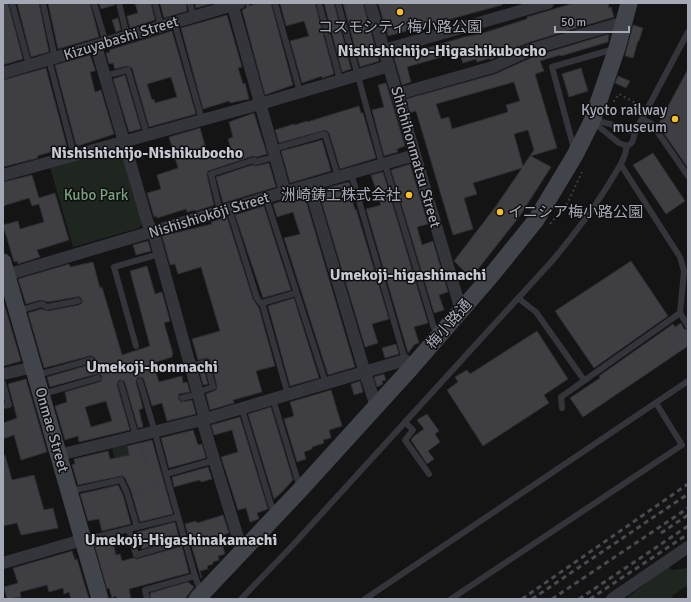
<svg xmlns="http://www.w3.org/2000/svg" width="691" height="602" font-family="Signika,'Noto Sans JP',sans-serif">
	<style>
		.green { fill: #1e261f }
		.building { fill: #3e3e43; stroke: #2e2d32; fill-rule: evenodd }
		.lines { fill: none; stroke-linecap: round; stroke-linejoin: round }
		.path { stroke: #3a3c42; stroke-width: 2; stroke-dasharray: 2 3; stroke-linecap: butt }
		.lane { stroke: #34353b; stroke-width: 6 }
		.street { stroke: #34353b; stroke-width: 12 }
		.secondary { stroke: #42444b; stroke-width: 17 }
		.rail { stroke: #494b52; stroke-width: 3; stroke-dasharray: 5 4; stroke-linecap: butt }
		.poi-dot { fill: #f9bf28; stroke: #0f0f10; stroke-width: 1.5 }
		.labels { text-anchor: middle; stroke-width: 3; stroke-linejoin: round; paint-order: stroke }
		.poi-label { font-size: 15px; fill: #a5a9b6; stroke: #0f0f10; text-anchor: end }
		.street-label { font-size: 15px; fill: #a5a9b6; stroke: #0f0f10 }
		.park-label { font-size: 15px; fill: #7ba27f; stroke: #0f0f10 }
		.neighbourhood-label { font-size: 16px; font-weight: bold; fill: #c6c8d2; stroke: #0f0f10 }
	</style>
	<rect width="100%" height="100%" fill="#141415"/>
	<g class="green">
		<path d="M116,149L121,152L142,224L139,228L73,247L50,167Z"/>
		<path d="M126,445L133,474L123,476L118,457H114L112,448Z"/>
		<path d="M669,566L672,570L688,568V587H685L672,596L673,599H627L628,597L645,584L644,581Z"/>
	</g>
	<g class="building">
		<path d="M3,3H8L23,59L3,65Z"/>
		<path d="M17,3H39L49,52L31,57Z"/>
		<path d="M48,3H90L99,37L58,49Z"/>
		<path d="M99,3H115V5L101,9Z"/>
		<path d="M135,3H151L155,20L130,28L127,16L138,13Z"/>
		<path d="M160,3H186L187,11L164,18Z"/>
		<path d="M195,3H214L196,8Z"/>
		<path d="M247,3H249V6L257,3H271L293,85L265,95L242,10L246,8Z"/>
		<path d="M280,3H315L334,74L322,78V76L302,83L290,41L309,36L304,21L286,26Z"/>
		<path d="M324,3H334L351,69L342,72Z"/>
		<path d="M343,3H363L379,61L360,67Z"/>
		<path d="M378,3H502V5L388,36Z"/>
		<path d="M574,3H608L609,8L611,7L614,17L530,42L515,48L500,53V55L490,60V58L477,62L476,59L463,63L459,52L407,67L411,82L402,85L394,58L464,37L480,34L527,19V17Z"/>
		<path d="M227,15L242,67L238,68L243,84L245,83L249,99L230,103L229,101L203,109L181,28Z"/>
		<path d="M118,18L121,30L116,32L112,20Z"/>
		<path d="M633,25L643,28L639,41H638L633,58L625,56Z"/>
		<path d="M172,31L196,114L149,127L132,68L127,66L115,69L113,63L109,64L106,53L110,52L109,50ZM171,77L177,97L155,103L154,99L152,100L147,84Z"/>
		<path d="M609,34L608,42L561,56L560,55L540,61L544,71L535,74L557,148L531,156L551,167L519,217L471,278L454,261L496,206L522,168L473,183L477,194L464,198L473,229L453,235L416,111L410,113L406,99L495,74L535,56ZM514,82L520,101L506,105L508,112L452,129L449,117L441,119L436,104ZM528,130L534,150L523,166L514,134Z"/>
		<path d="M90,55L95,69V71L90,72L95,92L101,90L114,134L78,146V144L76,145L55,65Z"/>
		<path d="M46,68L67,147L37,156L38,158L3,167V80Z"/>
		<path d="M581,68L588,91L569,97L562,74Z"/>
		<path d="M688,69V168L658,125Z"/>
		<path d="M125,75L141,129L129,132L113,79Z"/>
		<path d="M618,76L630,81L626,88L615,83Z"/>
		<path d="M386,83L405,146L397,149L398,152L384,156L372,110L384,107L378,85Z"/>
		<path d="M359,106L361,113H363L376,158L340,169L329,133L326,130L279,143L275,130L294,124L295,125L307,121V122Z"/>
		<path d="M254,113L267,154L257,157L253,156L208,171L207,175L214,205L196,211L195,210L187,212L186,209L157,218V216L154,217L147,193L161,189L157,175L178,168L169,137L200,128L208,156L231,149L228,139L233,137L229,122Z"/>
		<path d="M322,140L331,171L290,183L281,151Z"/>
		<path d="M653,153L685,201L666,214L633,165Z"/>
		<path d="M269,163L276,187L223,203L216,177L252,165L256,166Z"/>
		<path d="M410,164L428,224L417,227L422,245L433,241L448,292L439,295L444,310L434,313L391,170Z"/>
		<path d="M383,172L428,323L414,327L419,343L415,344L408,353L366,209L381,205L371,175Z"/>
		<path d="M32,175L39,198L55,193L69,240L37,250L40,257L18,264L17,261L14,262L3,225L18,221L20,229L44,222L39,204L32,206L29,198L3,206V182Z"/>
		<path d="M349,182L351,188L349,189L355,210L356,209L357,212L389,319L372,324L378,343L365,347L318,190Z"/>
		<path d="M304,194L355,367L328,375L284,238L300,234L293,212L277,217L273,204Z"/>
		<path d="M264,206L291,290L263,298L235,215Z"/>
		<path d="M227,217L253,299L259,308L275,366L256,371L262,392L233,400L234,403L210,410L206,394L216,390L217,386L210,360L207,358L198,360L192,339L220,331L201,267L178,274L175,264L170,265L162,236L212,224L211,222Z"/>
		<path d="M148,241L151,251L136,255L133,245Z"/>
		<path d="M631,261L668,316L594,368L555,311Z"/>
		<path d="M93,262L100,288L102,287L122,355L150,346L130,271L147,266L155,294L162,292L170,321L164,323L173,354L172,355V357L153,363L159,382L182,376L183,383L187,382L190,392L179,394L178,399L181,402L192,400L196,414L167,421L162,403L152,406L144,380L143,378L139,377L137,378L136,382L143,408L139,410L143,427L138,428L125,383L124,381L120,380L118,381L117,385L130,430L79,442L78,436L65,440L55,406L67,402L65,392L99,382L101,381L102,377L101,375L97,374L50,387L47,377L92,364L95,361V358L92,356H90L44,368L28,313L41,309L48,311L79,305L82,303V300L80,297H77L48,302L41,300L26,304L18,279L69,264L70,267ZM106,401L112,421L91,427L85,407Z"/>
		<path d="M294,298L319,378L290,386L268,306Z"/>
		<path d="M3,300L21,361L4,366L3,361Z"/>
		<path d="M681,323L684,329L688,330V346L583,417L570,398L600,378L599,376L673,324L675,327Z"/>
		<path d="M537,331L568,379L544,395L549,403L483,446L447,390L458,382L455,377L467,370L470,374Z"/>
		<path d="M396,344L399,354L385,358L382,348Z"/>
		<path d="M203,367L208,384L203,385L199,369Z"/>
		<path d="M384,374L386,380L382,381L383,384L377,387L374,377Z"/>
		<path d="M26,379L47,452L21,460L14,435L3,439V423L17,418L8,384Z"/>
		<path d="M360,381L363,392L354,395L351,384Z"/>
		<path d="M331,390L342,426L329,430L331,438L323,440L324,443L312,447V449L304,452L306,459L297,462L284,419L294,416L290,402Z"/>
		<path d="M271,407L293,480L281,493L274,499L248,414Z"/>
		<path d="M427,414L439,431L435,434L440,442L428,451L434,459L427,464L411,440L414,436L424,429L417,420Z"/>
		<path d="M240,417L268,509L257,513L259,519L250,522L246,508L238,510L221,457L238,452L232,430L214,435L211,425Z"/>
		<path d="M193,430L198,445L202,444L206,458L169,468L161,438Z"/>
		<path d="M152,440L173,514L140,522L131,491L125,478L122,476L78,485L72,465L75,464L74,459L108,451L110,459L129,455L127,446Z"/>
		<path d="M3,455H5L12,480L34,475L44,510L53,508L58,528L21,535L17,523L3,526Z"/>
		<path d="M208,467L212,479L201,482L200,480L192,482L174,487L172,477Z"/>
		<path d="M118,485L123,495L131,524L102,531L99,519L88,521L80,494Z"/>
		<path d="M223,515L229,533L220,536L225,554L218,556L219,560L213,562V564L207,566L208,569L200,571L202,578H201L185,524L196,521L197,523Z"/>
		<path d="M175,522L179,538L142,549L137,532Z"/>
		<path d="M112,538L116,555L120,554L122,561L133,558L137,559L182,546L189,573L129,589L131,599H117L116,596L112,598L109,588L107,589L94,543Z"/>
		<path d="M72,551L75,560L77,559L89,599H71L69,592L64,594L63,588L49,592L47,585L20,592L21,597L7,599L4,587L18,583L13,568Z"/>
		<path d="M188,582L194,587L185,599H151L150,593Z"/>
	</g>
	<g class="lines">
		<g class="path">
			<path d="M613,101H614L619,94L641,106"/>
			<path d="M550,224L567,204L582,172"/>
			<path d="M141,445L147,466"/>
			<path d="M134,492L161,484"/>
		</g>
		<g class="lane">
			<path d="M12,3L29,65"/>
			<path d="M43,3L55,58"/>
			<path d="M94,3L106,43"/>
			<path d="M119,3L127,36"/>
			<path d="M155,3L161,26"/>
			<path d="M190,3L193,16"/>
			<path d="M275,3L300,92"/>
			<path d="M319,3L340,80"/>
			<path d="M338,3L382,164"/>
			<path d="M174,21L202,120"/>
			<path d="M49,60L74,155"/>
			<path d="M104,76L128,70L147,135"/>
			<path d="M642,119L652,124L688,176"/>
			<path d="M594,121C609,121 621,130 635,132"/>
			<path d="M593,122L619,143L627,146"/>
			<path d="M273,149L325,134L338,177"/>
			<path d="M574,149L552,67L614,49"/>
			<path d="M385,164L434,328L439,333"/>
			<path d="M351,173L405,360"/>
			<path d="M266,198L326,384"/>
			<path d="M229,209L257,298L263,306L288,395"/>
			<path d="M220,211L211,174L254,160L255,162L275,157"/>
			<path d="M518,298L536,312L584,380"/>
			<path d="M262,303L296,293"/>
			<path d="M18,311L42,304L47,307L78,301"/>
			<path d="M680,313L688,326"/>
			<path d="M136,346L114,267L159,254"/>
			<path d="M191,366L206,362L213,387L198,392"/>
			<path d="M37,375L91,360"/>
			<path d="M140,381L154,429L166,474"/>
			<path d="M3,383L9,405L3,406"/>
			<path d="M121,384L136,436"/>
			<path d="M43,394L98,378"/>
			<path d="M182,398L199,394"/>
			<path d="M273,399L300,488"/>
			<path d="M562,408L561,397L680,313L684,271L680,257L621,165"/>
			<path d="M242,409L272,508L278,512"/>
			<path d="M405,422L413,430L405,440L429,474"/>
			<path d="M71,491L121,480L127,493L137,527"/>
			<path d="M129,530L136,555L184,541"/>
			<path d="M84,540L178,517"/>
			<path d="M203,591L199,587L195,576L166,474L215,460"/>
			<path d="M147,599L145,590L195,576"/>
			<path d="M241,599L293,545L552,261C573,236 593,210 610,182C617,170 625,160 627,146C634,143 633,139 635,132L688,32"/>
			<path d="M365,599L688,381"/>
			<path d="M451,599L682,445L656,403"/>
		</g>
		<g class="street">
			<path d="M232,3L285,192"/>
			<path d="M370,3L461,310"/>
			<path d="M96,46L148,224L153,231L205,419"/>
			<path d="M384,50L548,3"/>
			<path d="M3,73L240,3"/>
			<path d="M398,94L493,67L532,49L624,22"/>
			<path d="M3,175L260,104L389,66"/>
			<path d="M309,185L365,373L376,406"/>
			<path d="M3,276L285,192L415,155"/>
			<path d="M3,374L34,367"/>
			<path d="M202,420L242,551"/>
			<path d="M59,455L202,420L405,360L411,368"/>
			<path d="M3,563L82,540"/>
			<path d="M612,599L688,547"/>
		</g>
		<g class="secondary">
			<path d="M3,262L100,599"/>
			<path d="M197,599L301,489L411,368L490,277L536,220L575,155L592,121L617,48L629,3"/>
		</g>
		<g class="rail">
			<path d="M661,533L688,515"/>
			<path d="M522,599L688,484"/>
			<path d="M532,599L688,494"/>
			<path d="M552,599L688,508"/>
			<path d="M579,599L688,526"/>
			<path d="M590,599L688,534"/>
		</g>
	</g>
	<g class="poi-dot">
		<circle cx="400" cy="12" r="4"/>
		<circle cx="675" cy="119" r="4"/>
		<circle cx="409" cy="195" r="4"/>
		<circle cx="500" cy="212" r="4"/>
	</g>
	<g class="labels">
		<g class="poi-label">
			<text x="400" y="32" text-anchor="middle">コスモシティ梅小路公園</text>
			<text x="667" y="115">Kyoto railway<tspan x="667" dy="17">museum</tspan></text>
			<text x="401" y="200">洲崎鋳工株式会社</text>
			<text x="508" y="217" text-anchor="start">イニシア梅小路公園</text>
		</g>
		<g class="street-label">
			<text transform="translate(121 38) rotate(-17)" y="5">Kizuyabashi Street</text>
			<text transform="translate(416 157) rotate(74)" y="5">Shichihonmatsu Street</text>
			<text transform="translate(209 215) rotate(-17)" y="5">Nishishiokōji Street</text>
			<text transform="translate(449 324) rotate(-49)" y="5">梅小路通</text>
			<text transform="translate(52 430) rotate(74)" y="5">Onmae Street</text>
		</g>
		<g class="park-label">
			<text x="96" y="200">Kubo Park</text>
		</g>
		<g class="neighbourhood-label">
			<text x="442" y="56">Nishishichijo-Higashikubocho</text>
			<text x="147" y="158">Nishishichijo-Nishikubocho</text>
			<text x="408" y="280">Umekoji-higashimachi</text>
			<text x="152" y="372">Umekoji-honmachi</text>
			<text x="181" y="545">Umekoji-Higashinakamachi</text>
		</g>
	</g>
	<rect width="691" height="602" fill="none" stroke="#a5a9b6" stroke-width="8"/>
	<path d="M555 26v6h74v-6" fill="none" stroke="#a5a9b6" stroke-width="2"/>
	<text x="561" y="26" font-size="12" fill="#a5a9b6" stroke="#0f0f10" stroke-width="3" paint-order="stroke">50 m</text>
</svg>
